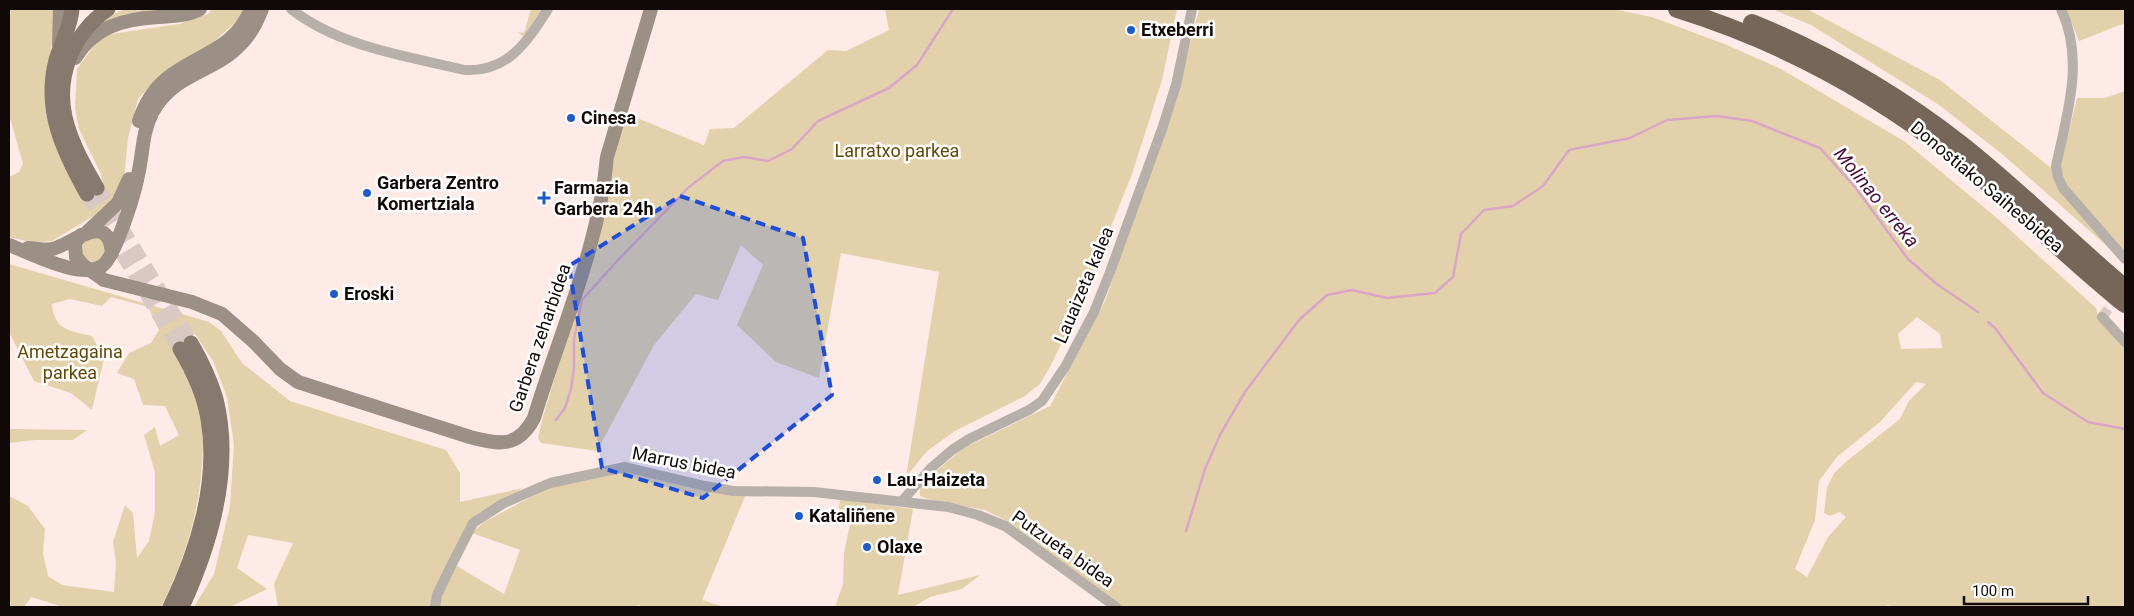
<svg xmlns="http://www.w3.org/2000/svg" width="2134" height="616" font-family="Roboto,sans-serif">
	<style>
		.green { fill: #e3d1ac; fill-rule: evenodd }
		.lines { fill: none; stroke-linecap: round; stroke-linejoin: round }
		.stream { stroke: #d9a6c7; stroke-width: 2.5 }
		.street-tunnel { stroke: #dac8c5; stroke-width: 10; stroke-dasharray: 10 5; stroke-linecap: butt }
		.primary-tunnel { stroke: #dac8c5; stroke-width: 15; stroke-dasharray: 15 8; stroke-linecap: butt }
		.street { stroke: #b7afa9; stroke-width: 10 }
		.secondary { stroke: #9b8f86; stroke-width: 14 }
		.primary { stroke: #87796e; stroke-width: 15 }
		.highway { stroke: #766559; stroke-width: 18 }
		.marked { fill: #1d4ed8; fill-opacity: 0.2; stroke: #1d4ed8; stroke-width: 4; stroke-dasharray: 10 6; stroke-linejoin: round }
		.poi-dot { fill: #1e5cc8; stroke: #fff; stroke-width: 2 }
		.labels { text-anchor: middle; stroke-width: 5; stroke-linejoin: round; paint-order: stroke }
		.poi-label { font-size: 18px; font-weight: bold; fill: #110908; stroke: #fff; text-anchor: start }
		.park-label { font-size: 18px; fill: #614806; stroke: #fff }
		.street-label { font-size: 18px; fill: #110908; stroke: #fff }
		.water-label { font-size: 19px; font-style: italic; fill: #480d39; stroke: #fff }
	</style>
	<rect width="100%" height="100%" fill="#feeae6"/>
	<g class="green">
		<path d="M9,9H55C54,53 38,96 53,139C55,143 56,150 59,153C67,162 92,176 103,184L101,174L79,129L75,108L77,69L99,39L111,34L179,24L208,14L212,9H246V13L210,45L157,79L138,99L128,138L123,189L105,209L52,241L35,243L9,237V177L19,172L23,164L11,121L9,118Z"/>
		<path d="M125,9L180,10L88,31L103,19Z"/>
		<path d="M531,9H544L525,38L518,32L524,33Z"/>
		<path d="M885,9H1177L1162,80L1132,174L1078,309L1051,365L1040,384L1025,396L955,431L927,451L906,477L939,272L841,253L819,378L776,362L737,325L763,265L741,245L718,300L696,294L654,345L597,451L541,443L538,438L543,417L595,243L621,128L627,114L704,145L710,129L734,128L828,50L846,51L889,30Z"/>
		<path d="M1199,9H1613L1652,17L1727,45L1781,69L1904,141L1998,219L2096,308L2099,320L2125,347V607H1891L1888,605L1884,607H1122L1005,520L985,510L930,500L920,496V485L963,448L1050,406L1105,301L1176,99ZM1917,317L1940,334L1942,348L1901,349L1898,334ZM1916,382L1926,384L1909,401L1900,419L1847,461L1834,473L1827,488L1824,513L1830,516L1840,512L1846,517L1828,537L1807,577L1795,569L1815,520L1819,481L1837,457L1880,422Z"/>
		<path d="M1772,9H1807L1940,80L2050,167H2060L2077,98H2104L2125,91V262L2002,154L1939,105L1811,25Z"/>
		<path d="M2066,9H2125V23L2079,41Z"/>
		<path d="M99,235L108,251L96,262H92L84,257L82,253L84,240Z"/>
		<path d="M9,264L209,322L221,331L242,363L290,401L446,450L460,473V502L523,488L476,515L466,527L450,562L504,594L520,550L472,533L484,522L548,488L627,471L746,494L702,600L725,607H645L638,605L636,607H278L274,584L293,543L248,535L237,568L267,589L230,607H194L214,574L230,506L234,445L227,397L213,361L193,331L171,343C183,367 197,390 201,416C204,432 203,450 202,466C198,516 184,562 161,607H63L31,597L24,607H9V496L28,506L45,529L43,553L48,576L62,585L114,592L116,563L113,542L125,505L133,513L137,558L149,541L155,512V472L144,435L155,427L160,446L179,435L165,406L143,405L134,379L117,373L129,353L151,343L159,330L148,307L111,297L102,306L70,299L52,304C54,330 70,331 92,336L104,359L92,410L71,393L34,381L9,332Z"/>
		<path d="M9,429H15L87,430L73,440H35L9,443Z"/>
		<path d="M840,499L913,509L898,595L980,575L962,589L930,597L913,607H835L843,584L844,553L850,524L837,522Z"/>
	</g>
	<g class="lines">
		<g class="stream">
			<path d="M1988,322L1995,328L2043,393L2088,422L2125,429"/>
			<path d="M556,420L565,408L571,389L574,368V339L582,300L618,260L689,187L723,161L744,157L768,161L792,149L818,121L889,88L917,65L953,9"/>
			<path d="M1186,531L1205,469L1220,435L1245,392L1299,320L1327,295L1352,290L1387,298L1435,293L1453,277L1461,234L1484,210L1513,206L1543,186L1569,150L1630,138L1667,120L1717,116L1752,121L1820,148L1855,187L1908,259L1938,285L1978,312"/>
		</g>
		<path class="street-tunnel" d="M2102,317L2119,295"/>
		<g class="primary-tunnel">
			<path d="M97,188L191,343"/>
			<path d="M87,194L180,349"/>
		</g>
		<g class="street">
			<path d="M291,9C340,47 405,56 465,70C508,72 527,42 548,9"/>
			<path d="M2061,9C2085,60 2067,114 2056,166L2058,177L2063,188L2125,259"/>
			<path d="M2102,317L2125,342"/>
			<path d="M902,501L931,468L952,450L969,439L1029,410L1042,401L1065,367L1094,312L1110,272L1162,129L1176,85L1192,9"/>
			<path d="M435,607L437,595L450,568L473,523L504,503L550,483L625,467L705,486L733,491L814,492L948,507L978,515L1005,526L1116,607"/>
		</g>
		<g class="secondary">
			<path d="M59,45L60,9"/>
			<path d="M75,58C94,27 123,19 158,17C173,16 187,16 200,9"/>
			<path d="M139,121C144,106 153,90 166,79C198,53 234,51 251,9"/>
			<path d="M87,232L118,203L129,179"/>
			<path d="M81,235L75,243L76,257L83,265L104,280L192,302L222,314L254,342L280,369L298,382L470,437C500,445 518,448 534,418C560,332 599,247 607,157L651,9"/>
			<path d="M9,245C31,253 80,280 102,266C115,258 135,192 138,175C143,154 142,133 152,113C174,72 213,74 241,44C251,34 257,22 262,9"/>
			<path d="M28,248C36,248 45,251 52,249C72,245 108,209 112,253"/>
		</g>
		<g class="primary">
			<path d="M72,9C71,27 61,42 56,60C43,110 63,151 87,194"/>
			<path d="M97,188C84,165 71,143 65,117C56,76 73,33 108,9"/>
			<path d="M170,607C197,552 219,482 208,419C204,394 193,371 180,349"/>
			<path d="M182,607C211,544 233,468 216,399C210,379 201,360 191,343"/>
		</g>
		<g class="highway">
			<path d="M1677,9C1777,40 1871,90 1954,155C2013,202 2066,257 2125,304"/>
			<path d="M1752,23C1828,54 1898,95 1962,145C2019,190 2070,242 2125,288"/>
		</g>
	</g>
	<path class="marked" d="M680,196L803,238L832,395L703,498L602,468L569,266Z"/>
	<g class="poi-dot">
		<circle cx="1131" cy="30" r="5"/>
		<circle cx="571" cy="118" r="5"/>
		<circle cx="367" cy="193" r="5"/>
		<path d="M541.5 190.5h5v5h5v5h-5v5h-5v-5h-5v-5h5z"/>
		<circle cx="334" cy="294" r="5"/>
		<circle cx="877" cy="480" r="5"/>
		<circle cx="799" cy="516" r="5"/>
		<circle cx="867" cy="547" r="5"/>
	</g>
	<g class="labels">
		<g class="poi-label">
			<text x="1141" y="36">Etxeberri</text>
			<text x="581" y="124">Cinesa</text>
			<text x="377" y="189">Garbera Zentro<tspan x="377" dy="21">Komertziala</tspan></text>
			<text x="554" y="194">Farmazia<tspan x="554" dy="21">Garbera 24h</tspan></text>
			<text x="344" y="300">Eroski</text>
			<text x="887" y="486">Lau-Haizeta</text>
			<text x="809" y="522">Kataliñene</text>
			<text x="877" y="553">Olaxe</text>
		</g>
		<g class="park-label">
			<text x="897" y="157">Larratxo parkea</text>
			<text x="70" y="358">Ametzagaina<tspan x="70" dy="21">parkea</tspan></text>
		</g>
		<g class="street-label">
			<text transform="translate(1987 187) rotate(40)" y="6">Donostiako Saihesbidea</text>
			<text transform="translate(1084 285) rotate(-67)" y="6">Lauaizeta kalea</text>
			<text transform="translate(540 338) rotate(-71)" y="6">Garbera zeharbidea</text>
			<text transform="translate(684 463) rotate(11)" y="6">Marrus bidea</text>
			<text transform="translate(1063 549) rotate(35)" y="6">Putzueta bidea</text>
		</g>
		<g class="water-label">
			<text transform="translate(1877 197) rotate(51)" y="7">Molinao erreka</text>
		</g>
	</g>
	<rect width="2134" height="616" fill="none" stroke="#110908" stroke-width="20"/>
	<path d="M1964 596v8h124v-8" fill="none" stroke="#110908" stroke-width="2.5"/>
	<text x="1972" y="596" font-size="15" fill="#110908" stroke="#ffffff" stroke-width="4" paint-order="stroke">100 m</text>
</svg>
